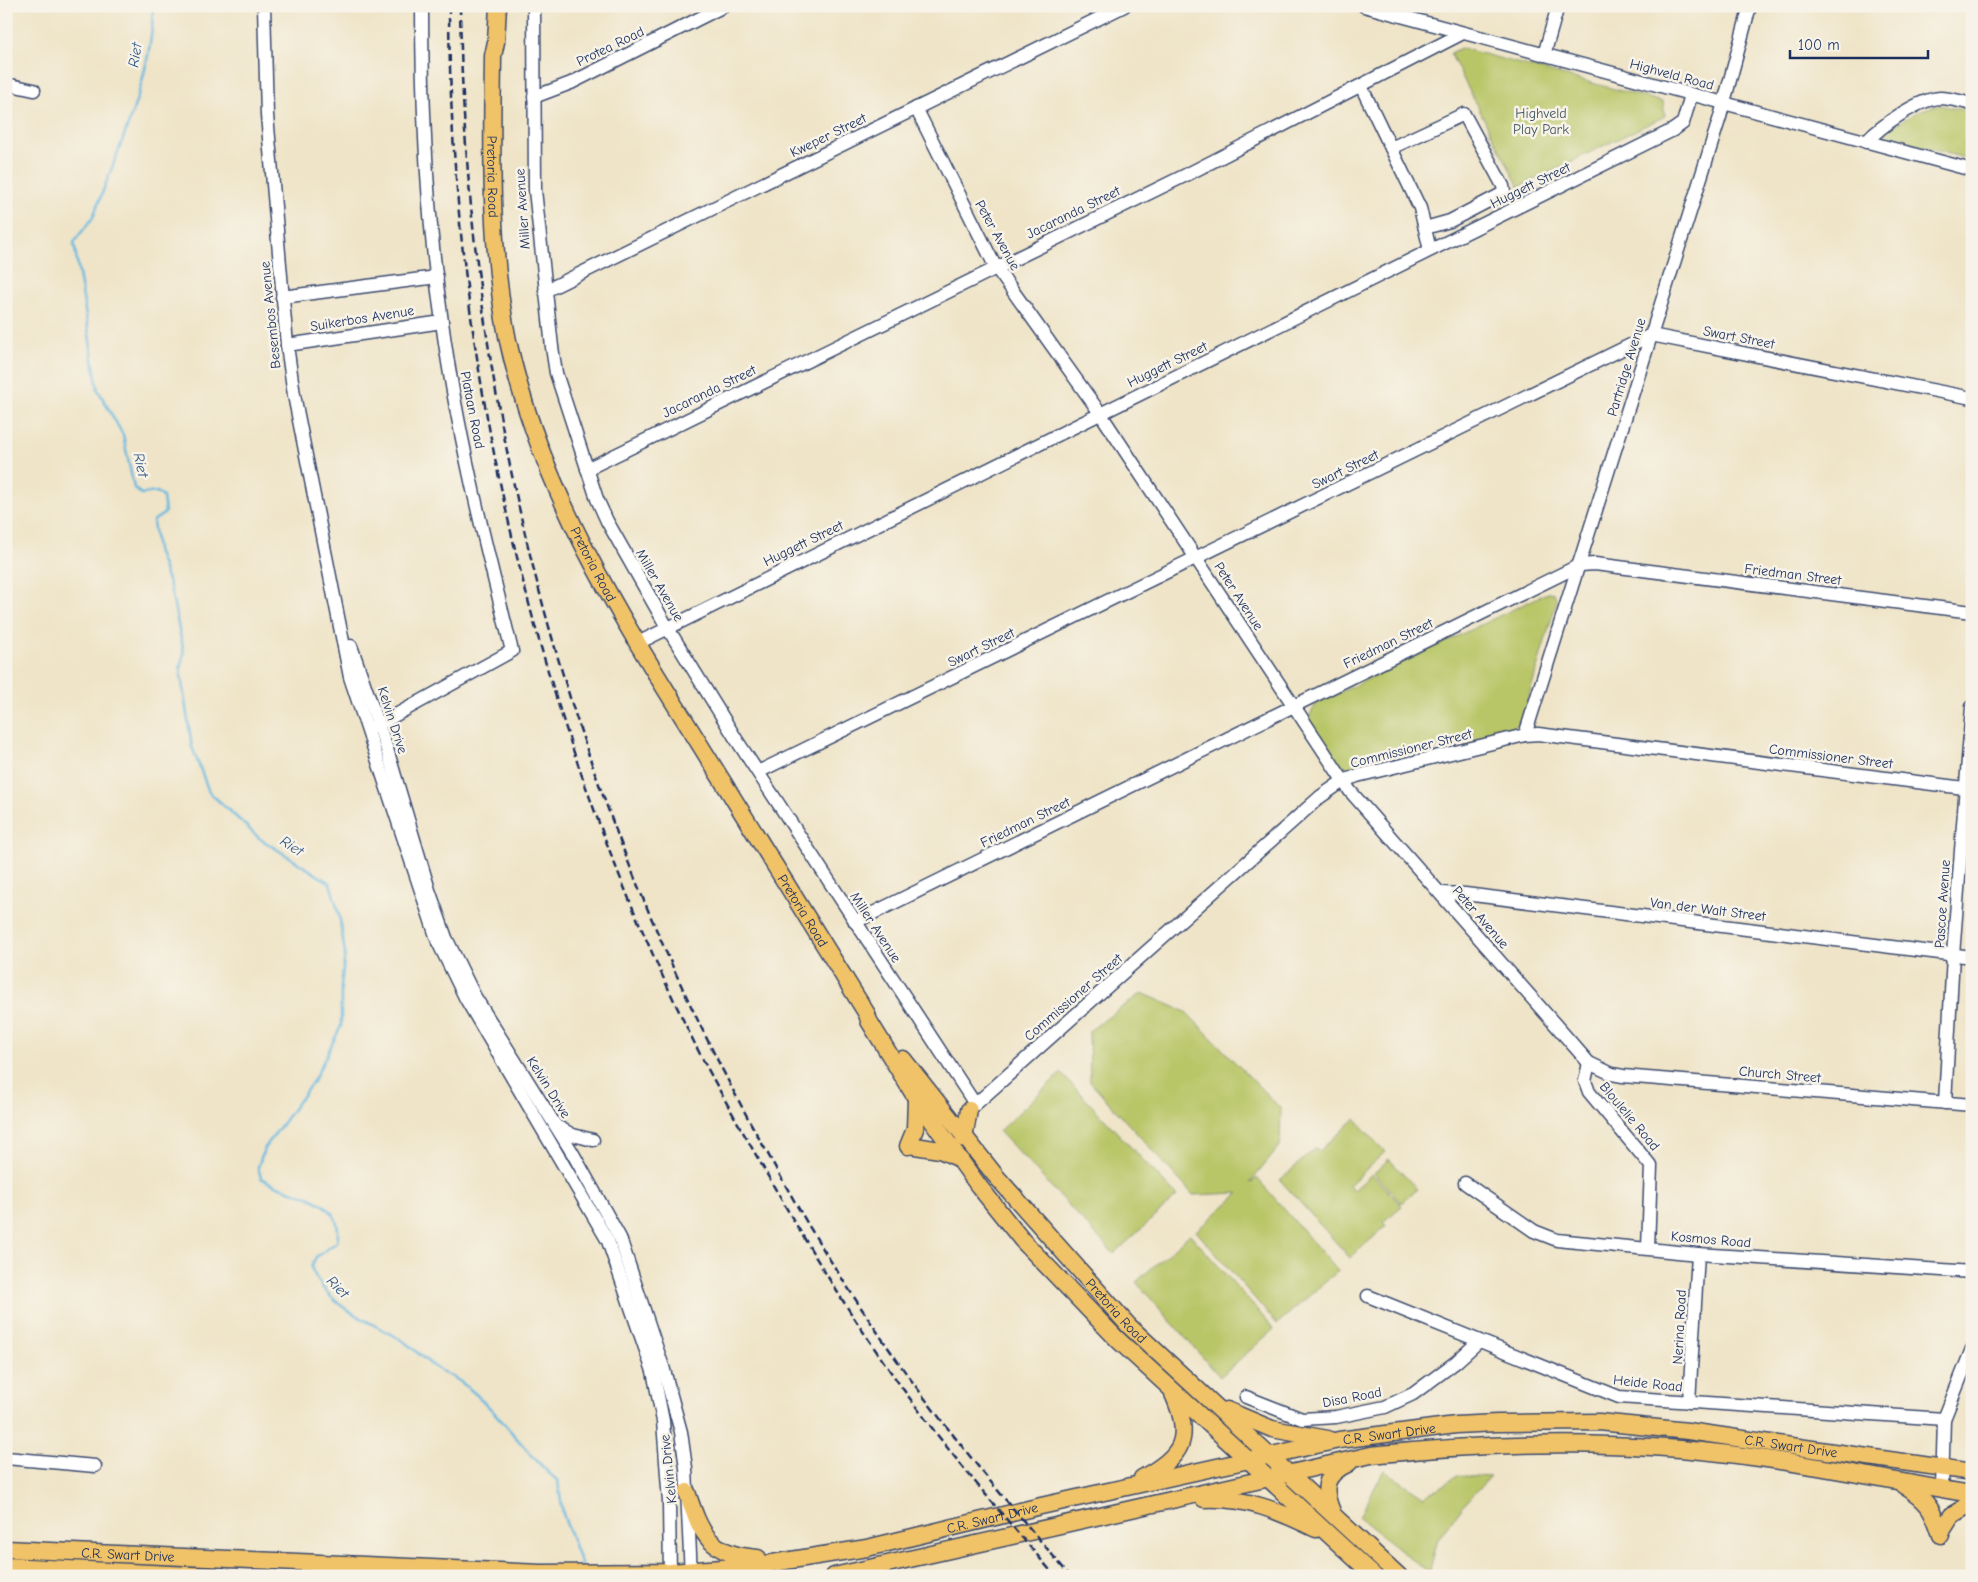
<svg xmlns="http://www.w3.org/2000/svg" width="1978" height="1582" font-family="'Comic Neue',sans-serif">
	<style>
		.green { fill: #b9c668; stroke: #6a7a63 }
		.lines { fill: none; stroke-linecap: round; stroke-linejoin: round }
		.stream { stroke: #65b8e1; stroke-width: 2.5 }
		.minor-casing { stroke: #3b4a6e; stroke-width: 15 }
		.major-casing { stroke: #3b4a6e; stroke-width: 19 }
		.minor { stroke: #fff; stroke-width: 12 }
		.major { stroke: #f1c369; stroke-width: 16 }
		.rail { stroke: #1b2f5e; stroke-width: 2.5; stroke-dasharray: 8 4; stroke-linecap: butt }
		.labels { text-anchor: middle; stroke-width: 5; stroke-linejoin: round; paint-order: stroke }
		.street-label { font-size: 14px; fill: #1b2f5e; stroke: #f7f3e8 }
		.park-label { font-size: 14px; fill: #425560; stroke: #f7f3e8 }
		.water-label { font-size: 15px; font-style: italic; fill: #315885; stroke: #f7f3e8 }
	</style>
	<rect width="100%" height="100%" fill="#f7f3e8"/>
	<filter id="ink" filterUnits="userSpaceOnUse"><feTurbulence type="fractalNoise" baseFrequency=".02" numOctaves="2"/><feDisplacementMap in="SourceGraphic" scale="10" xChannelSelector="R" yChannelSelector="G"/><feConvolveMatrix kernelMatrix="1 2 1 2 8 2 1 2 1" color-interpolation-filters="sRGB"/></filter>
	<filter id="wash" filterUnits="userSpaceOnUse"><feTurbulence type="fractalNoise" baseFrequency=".0096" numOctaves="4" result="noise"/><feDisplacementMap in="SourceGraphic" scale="20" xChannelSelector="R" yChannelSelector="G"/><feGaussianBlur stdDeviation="1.12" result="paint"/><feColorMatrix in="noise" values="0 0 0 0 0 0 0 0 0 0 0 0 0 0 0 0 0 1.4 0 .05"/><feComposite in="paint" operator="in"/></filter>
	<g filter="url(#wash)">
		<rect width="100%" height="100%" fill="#efe4c7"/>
		<g class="green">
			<path d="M1461,48L1663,102L1665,116L1519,187L1450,53Z"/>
			<path d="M1940,105L1972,112V160L1886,137V131C1901,121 1921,107 1940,105Z"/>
			<path d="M1549,592L1554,593L1557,600L1523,716L1517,725L1508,732L1352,768L1341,767L1310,724L1309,717L1316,704Z"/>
			<path d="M1142,993L1186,1012L1281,1109L1280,1146L1250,1183L1257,1178L1338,1271L1277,1324L1196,1231L1239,1193L1193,1195L1090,1082L1089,1031Z"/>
			<path d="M1061,1073L1177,1196L1114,1254L999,1131Z"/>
			<path d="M1355,1119L1385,1152L1349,1185L1354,1190L1372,1174L1402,1206L1383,1222L1386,1226L1350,1258L1280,1180L1316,1148L1319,1151Z"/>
			<path d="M1389,1159L1417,1189L1401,1203L1374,1173Z"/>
			<path d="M1190,1234L1274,1329L1220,1377L1136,1282Z"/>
			<path d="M1384,1470L1424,1497L1459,1475L1490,1477L1461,1508L1438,1539L1429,1573L1359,1517Z"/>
		</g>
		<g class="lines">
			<path class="stream" d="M153,6C153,78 118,148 94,215C89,226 80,231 74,243L98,390L123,435L134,488L141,494L157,492L163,497L165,513L153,521L157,550L170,586L184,653L180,669L192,747L209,792L259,838L330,883L339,914L345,953L341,985V1026L314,1080L264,1149L258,1167L261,1178C288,1196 347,1195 337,1242L316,1257L311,1267C328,1309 367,1319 403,1341C415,1349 424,1360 436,1368C444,1373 454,1377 462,1383C499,1410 523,1452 558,1481L563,1514L582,1567"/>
		</g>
	</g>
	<g filter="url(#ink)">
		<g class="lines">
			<g class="minor-casing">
				<g id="minor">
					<path d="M264,6L267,115L287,345L294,395L350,677L438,942L466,999L608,1241L653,1371L663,1421L669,1502L670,1576"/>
					<path d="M534,6L535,190L552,347L556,373L597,499L607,521L667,627L736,739L975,1104"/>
					<path d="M1364,6L1972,170"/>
					<path d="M1544,55L1558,6"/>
					<path d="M6,84L34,90"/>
					<path d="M1361,86L1420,208L1430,250"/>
					<path d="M534,97L571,83L724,6"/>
					<path d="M916,108L995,266L1100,413L1350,791L1589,1063L1612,1074L1623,1076L1972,1105"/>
					<path d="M1866,142C1881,126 1918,99 1940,98C1951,98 1962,102 1972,104"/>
					<path d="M1391,148L1464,114L1503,186L1504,192L1500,195L1450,221L1425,228"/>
					<path d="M545,291L1124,6"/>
					<path d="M282,297L437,277"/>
					<path d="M287,345L442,322"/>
					<path d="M587,469L1188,174L1463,33"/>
					<path d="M636,644L1673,130L1683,123L1691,95"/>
					<path d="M351,646L387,749L429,890L446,938L475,997L572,1152L620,1238L664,1370L681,1432L686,1468L691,1576"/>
					<path d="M372,728L512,651C485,543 457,433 442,322C427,218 422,111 422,6"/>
					<path d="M1525,735L1720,117L1750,6"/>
					<path d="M758,772L1651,335L1972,398"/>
					<path d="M1440,893L1465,894L1972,957"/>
					<path d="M855,922L1580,565L1595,564L1972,612"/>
					<path d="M1589,1063L1585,1081L1589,1092L1651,1166L1648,1248"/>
					<path d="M1945,1103L1953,955L1972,707"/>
					<path d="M970,1109L1320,797L1343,781L1357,776L1525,735L1538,734L1972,789"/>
					<path d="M558,1127L573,1135L593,1140"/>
					<path d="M1465,1183L1534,1231L1557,1240L1698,1254L1972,1272"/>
					<path d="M1368,1296L1619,1397L1944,1419"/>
					<path d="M1246,1397L1302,1419L1336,1417L1385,1407L1413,1394L1456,1362L1478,1342"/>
					<path d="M1689,1402L1698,1254"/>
					<path d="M6,1458L95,1466"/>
					<path d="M1942,1489L1944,1419L1972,1349"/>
				</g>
			</g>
			<g class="major-casing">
				<g id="major">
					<path id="s1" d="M498,6L496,42L493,56C492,151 489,247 508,341C540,488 618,614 697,740C754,832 811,923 867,1014L869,1021L916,1098L978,1185L1022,1240L1117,1339L1374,1576"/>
					<path id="s2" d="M903,1059L995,1175L1129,1326L1399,1576"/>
					<path d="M964,1139L969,1110"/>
					<path d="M909,1145L940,1150L958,1158"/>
					<path d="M908,1146L915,1129L916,1098"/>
					<path d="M1227,1410L1272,1429L1328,1439"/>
					<path d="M1142,1478C1183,1456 1193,1438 1173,1394"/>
					<path d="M1903,1485C1928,1501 1932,1507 1941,1535"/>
					<path d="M687,1492C701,1535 710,1555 758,1558"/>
					<path d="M1204,1499C1246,1497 1279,1511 1316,1529"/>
					<path d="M1333,1514C1322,1489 1323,1475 1349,1463"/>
					<path d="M1942,1531L1952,1515L1972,1503"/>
					<path id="s3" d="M6,1549L541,1573L670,1572L760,1565L867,1548L1041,1506L1339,1440L1456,1425L1497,1423L1599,1422L1688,1431L1972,1472"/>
					<path d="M6,1566L212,1576"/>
					<path d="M834,1576L1371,1455C1474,1444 1576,1440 1680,1449C1778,1457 1875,1478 1972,1494"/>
				</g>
			</g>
			<use href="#minor" class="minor"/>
			<use href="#major" class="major"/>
			<g class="rail">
				<path d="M449,6C450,368 538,733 701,1056C721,1094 743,1132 764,1169C812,1254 864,1338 923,1416C964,1471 1010,1523 1055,1576"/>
				<path d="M460,6C466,405 566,791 760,1140C781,1177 802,1216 825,1252C865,1315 907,1378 954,1436C991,1484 1031,1529 1070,1576"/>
			</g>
		</g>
	</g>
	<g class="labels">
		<g class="street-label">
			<text transform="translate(610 46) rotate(-26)" y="5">Protea Road</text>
			<text transform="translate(1672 74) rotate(15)" y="5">Highveld Road</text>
			<text transform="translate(828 135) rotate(-26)" y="5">Kweper Street</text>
			<text dy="5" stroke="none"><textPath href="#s1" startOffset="171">Pretoria Road</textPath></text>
			<text transform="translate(1530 185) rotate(-26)" y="5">Huggett Street</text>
			<text transform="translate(522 209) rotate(-94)" y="5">Miller Avenue</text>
			<text transform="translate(1073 212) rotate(-26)" y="5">Jacaranda Street</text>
			<text transform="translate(998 235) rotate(61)" y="5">Peter Avenue</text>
			<text transform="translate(270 315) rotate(-96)" y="5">Besembos Avenue</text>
			<text transform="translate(362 318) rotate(-9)" y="5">Suikerbos Avenue</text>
			<text transform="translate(1739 337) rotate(11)" y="5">Swart Street</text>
			<text transform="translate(1167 364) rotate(-26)" y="5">Huggett Street</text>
			<text transform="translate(1626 367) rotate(-73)" y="5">Partridge Avenue</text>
			<text transform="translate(709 391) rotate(-26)" y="5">Jacaranda Street</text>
			<text transform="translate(473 410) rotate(79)" y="5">Plataan Road</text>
			<text transform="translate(1345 469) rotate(-26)" y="5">Swart Street</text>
			<text transform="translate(803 543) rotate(-26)" y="5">Huggett Street</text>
			<text dy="5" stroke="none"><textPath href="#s1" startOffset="576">Pretoria Road</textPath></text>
			<text transform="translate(1793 574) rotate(7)" y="5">Friedman Street</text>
			<text transform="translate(660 585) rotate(60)" y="5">Miller Avenue</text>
			<text transform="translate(1239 596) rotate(57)" y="5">Peter Avenue</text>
			<text transform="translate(1388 643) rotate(-26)" y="5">Friedman Street</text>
			<text transform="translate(981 647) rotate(-26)" y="5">Swart Street</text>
			<text transform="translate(393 720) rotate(72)" y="5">Kelvin Drive</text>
			<text transform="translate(1411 748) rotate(-14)" y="5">Commissioner Street</text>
			<text transform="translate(1831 756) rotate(7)" y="5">Commissioner Street</text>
			<text transform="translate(1025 822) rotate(-26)" y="5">Friedman Street</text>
			<text transform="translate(1942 904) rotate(-86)" y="5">Pascoe Avenue</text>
			<text transform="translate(1708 909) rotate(7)" y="5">Van der Walt Street</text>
			<text dy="5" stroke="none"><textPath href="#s1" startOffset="981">Pretoria Road</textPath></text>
			<text transform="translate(1481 917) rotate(49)" y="5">Peter Avenue</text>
			<text transform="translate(876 927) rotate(57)" y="5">Miller Avenue</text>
			<text transform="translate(1073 997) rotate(-41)" y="5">Commissioner Street</text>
			<text transform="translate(1780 1074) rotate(5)" y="5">Church Street</text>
			<text transform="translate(549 1087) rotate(58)" y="5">Kelvin Drive</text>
			<text transform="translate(1630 1116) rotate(50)" y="5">Bloulelie Road</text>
			<text transform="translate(1711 1239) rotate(5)" y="5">Kosmos Road</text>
			<text dy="5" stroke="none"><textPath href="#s2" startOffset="330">Pretoria Road</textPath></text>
			<text transform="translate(1679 1327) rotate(-87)" y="5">Nerina Road</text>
			<text transform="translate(1648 1383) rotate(6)" y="5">Heide Road</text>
			<text transform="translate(1352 1397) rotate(-11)" y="5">Disa Road</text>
			<text dy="5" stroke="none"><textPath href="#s3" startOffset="1398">C.R. Swart Drive</textPath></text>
			<text dy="5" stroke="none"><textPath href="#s3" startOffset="1802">C.R. Swart Drive</textPath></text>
			<text transform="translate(668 1469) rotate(-96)" y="5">Kelvin Drive</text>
			<text dy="5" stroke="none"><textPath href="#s3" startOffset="992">C.R. Swart Drive</textPath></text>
			<text dy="5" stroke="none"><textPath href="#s3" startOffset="122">C.R. Swart Drive</textPath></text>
		</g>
		<g class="park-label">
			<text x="1541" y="118">Highveld<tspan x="1541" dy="16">Play Park</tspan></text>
		</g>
		<g class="water-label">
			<text transform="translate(135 55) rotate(-81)" y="5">Riet</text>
			<text transform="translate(141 465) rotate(78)" y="5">Riet</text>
			<text transform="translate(292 846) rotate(33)" y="5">Riet</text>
			<text transform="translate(338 1287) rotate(45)" y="5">Riet</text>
		</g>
	</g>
	<rect width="1978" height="1582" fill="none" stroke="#f7f3e8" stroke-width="25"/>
	<path d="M1790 50v8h138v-8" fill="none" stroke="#1b2f5e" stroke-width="2.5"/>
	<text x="1798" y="50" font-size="15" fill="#1b2f5e" stroke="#f7f3e8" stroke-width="4" paint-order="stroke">100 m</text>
</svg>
